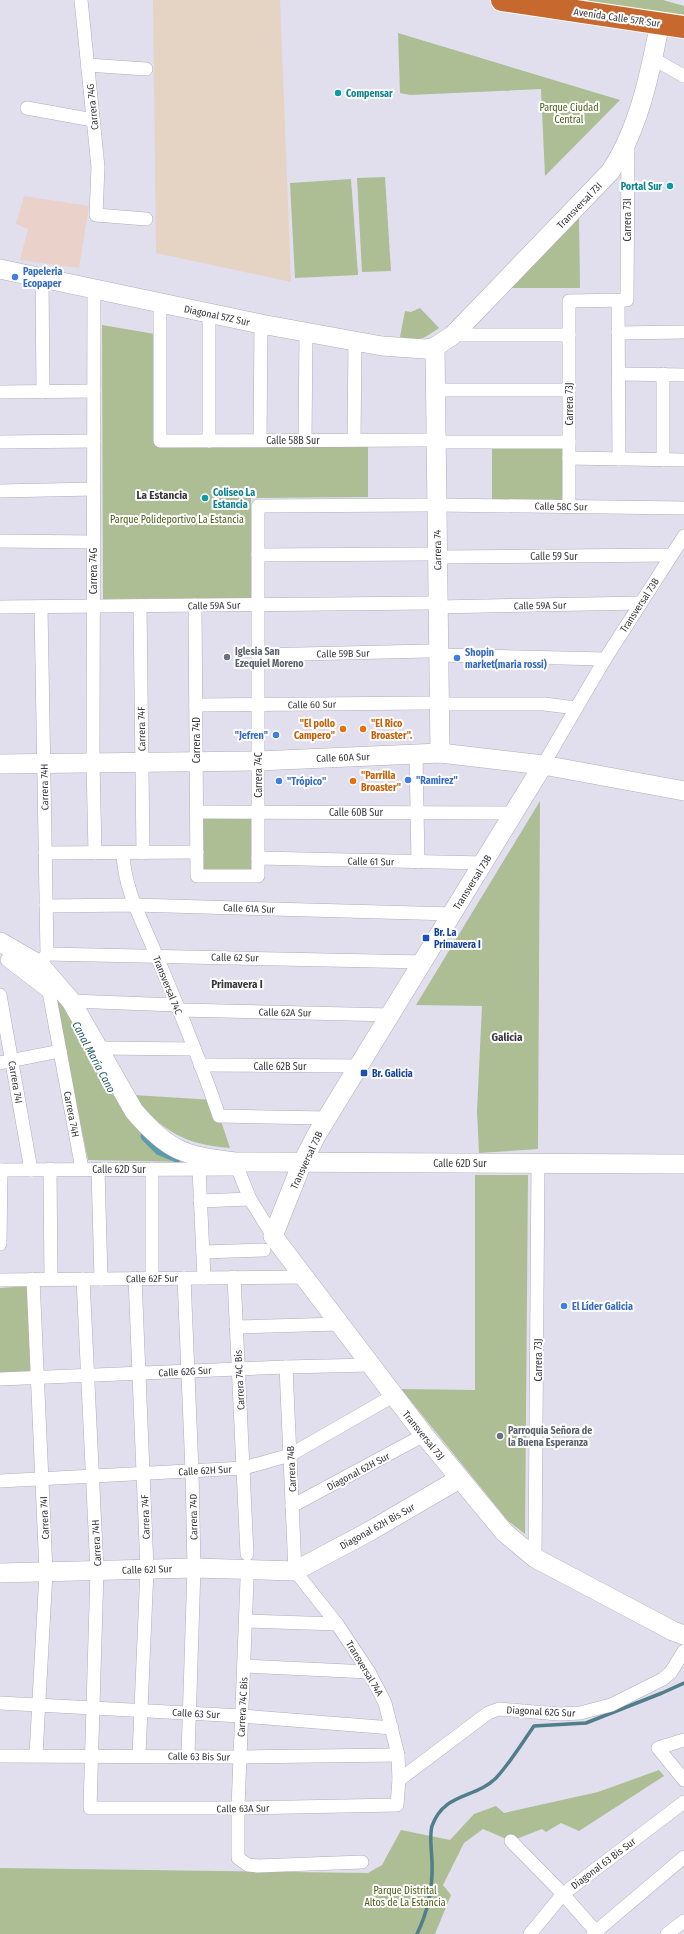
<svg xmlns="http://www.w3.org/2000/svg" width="684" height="1934" font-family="'Fira Sans Condensed',sans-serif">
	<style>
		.industrial { fill: #e5d4c3 }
		.education { fill: #ead1c9 }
		.green { fill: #adbd94 }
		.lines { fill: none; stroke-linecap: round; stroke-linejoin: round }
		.stream { stroke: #507e8a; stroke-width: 3.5 }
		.canal { stroke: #5a9cab; stroke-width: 11 }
		.street-casing { stroke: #b0adbb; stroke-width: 14 }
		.secondary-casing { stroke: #b0adbb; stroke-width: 20 }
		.highway-casing { stroke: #fff; stroke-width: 24 }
		.street { stroke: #fff; stroke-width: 13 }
		.secondary { stroke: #fff; stroke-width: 19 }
		.highway { stroke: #c7692f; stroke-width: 22 }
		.culture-dot { fill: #0f9aa8; stroke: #fff; stroke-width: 1.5 }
		.shop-dot { fill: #3f7fe0; stroke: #fff; stroke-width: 1.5 }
		.worship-dot { fill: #6b7280; stroke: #fff; stroke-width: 1.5 }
		.food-dot { fill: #e8710a; stroke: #fff; stroke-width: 1.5 }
		.transit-dot { fill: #1a4fb4; stroke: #fff; stroke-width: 1.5 }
		.labels { text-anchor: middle; stroke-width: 4; stroke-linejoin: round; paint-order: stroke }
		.street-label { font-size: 10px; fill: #38373d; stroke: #fff }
		.culture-label { font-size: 10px; font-weight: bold; fill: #0d838f; stroke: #fff; text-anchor: start }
		.park-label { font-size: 10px; fill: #495f15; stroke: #fff }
		.shop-label { font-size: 10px; font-weight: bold; fill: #366cbe; stroke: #fff; text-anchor: start }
		.worship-label { font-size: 10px; font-weight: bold; fill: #5b616d; stroke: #fff; text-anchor: start }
		.food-label { font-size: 10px; font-weight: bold; fill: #c56008; stroke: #fff; text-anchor: start }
		.transit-label { font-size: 10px; font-weight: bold; fill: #164399; stroke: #fff; text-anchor: start }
		.neighbourhood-label { font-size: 11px; font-weight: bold; fill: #38373d; stroke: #fff }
		.water-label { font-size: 11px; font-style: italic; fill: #245c68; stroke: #fff }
	</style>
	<rect width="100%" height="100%" fill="#e1dfee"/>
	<path class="industrial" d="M153,0H280L291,282L156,253Z"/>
	<path class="education" d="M24,196L89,206L79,268L20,260L28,229L16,224Z"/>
	<g class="green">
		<path d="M588,0H663L684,6V15L588,2Z"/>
		<path d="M398,33L620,100L545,176L541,89L410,95L400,93Z"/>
		<path d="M385,177L391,271L362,272L357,178Z"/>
		<path d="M351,179L358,275L295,278L290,183Z"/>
		<path d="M579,216L580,288H504Z"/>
		<path d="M420,308L439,328C422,340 420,341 400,337L405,311L411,312Z"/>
		<path d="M102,325L155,334L154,444L368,446V497L251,498V598L103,599Z"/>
		<path d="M492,446L565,447L564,501L492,500Z"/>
		<path d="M540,801L538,1149L479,1153L477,1111L482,1006L416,1005Z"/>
		<path d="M203,818H253L252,872L202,871Z"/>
		<path d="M51,982L136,1126L160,1150L188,1162L88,1160Z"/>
		<path d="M133,1095L214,1100L230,1148C186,1145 161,1131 133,1095Z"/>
		<path d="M475,1175H528L525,1534L508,1521L401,1389L475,1390Z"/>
		<path d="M28,1286L33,1371L0,1373V1288Z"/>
		<path d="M659,1770L664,1776L579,1831L561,1823L546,1832L542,1829L511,1841L483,1829L464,1843L443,1885L451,1895L435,1934H0V1868L368,1873L382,1865L401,1830L450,1840L474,1814L496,1806L504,1813L598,1792Z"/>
	</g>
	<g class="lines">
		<path class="stream" d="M417,1934C428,1911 433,1888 432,1863C432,1852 429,1837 432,1826C444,1792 475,1799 496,1778C510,1763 522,1743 534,1726L586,1723L662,1693L684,1683"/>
		<path class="canal" d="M146,1136L160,1150L177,1157"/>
		<g class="street-casing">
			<g id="street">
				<path d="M81,0L98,167L96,215L146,219"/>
				<path d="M652,58L684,76"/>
				<path d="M87,65L146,69"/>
				<path d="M27,108L93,120"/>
				<path d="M42,278L43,392"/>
				<path d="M94,289L93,763L95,853"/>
				<path d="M618,301L619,459"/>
				<path d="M160,303V441L426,440"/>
				<path d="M209,313V441"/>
				<path d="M618,333L684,332"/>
				<path d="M453,335H569"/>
				<path d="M619,374L684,375"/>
				<path d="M436,390H569"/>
				<path d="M0,392L94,391"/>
				<path d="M260,440L261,324"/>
				<path d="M305,440L306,333"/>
				<path d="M354,440L355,341"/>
				<path d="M0,442L94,441"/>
				<path d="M436,442H569"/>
				<path d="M569,458L684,460"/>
				<path d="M663,460V374"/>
				<path d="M0,491L94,489"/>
				<path d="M437,505L684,508"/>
				<path d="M569,506V301L627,300L628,143"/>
				<path d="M0,541L93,542"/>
				<path d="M258,555L427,554"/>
				<path d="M438,557L671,555"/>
				<path d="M195,605L197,876H258V506L426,505"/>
				<path d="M140,606L143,853"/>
				<path d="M0,607L428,603"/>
				<path d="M41,607L47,954L42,961"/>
				<path d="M438,607L641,603"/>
				<path d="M258,655L428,651"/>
				<path d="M439,655L605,659"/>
				<path d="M440,704H544L576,708"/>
				<path d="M196,705L428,703"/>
				<path d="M416,754L418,862"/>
				<path d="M543,765L605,659L684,536"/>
				<path d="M197,812L515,813"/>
				<path d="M45,853L197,852"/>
				<path d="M123,853C124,890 143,922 157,957C179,1009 201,1062 219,1116L327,1118"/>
				<path d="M258,858L484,863"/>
				<path d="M46,906L134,905L453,914"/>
				<path d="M47,954L424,962"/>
				<path d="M7,960L49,992L82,1169"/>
				<path d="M0,995L31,1170"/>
				<path d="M71,1001L176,1005"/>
				<path d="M179,1010L391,1015"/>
				<path d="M98,1048L194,1049"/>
				<path d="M0,1063L60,1051"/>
				<path d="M200,1065L359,1066"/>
				<path d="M235,1162L250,1199L273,1236"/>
				<path d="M50,1169L51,1279"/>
				<path d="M98,1169L101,1279"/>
				<path d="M152,1169V1278"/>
				<path d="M199,1169L204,1278"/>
				<path d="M0,1170L234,1169"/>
				<path d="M200,1201L250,1199"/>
				<path d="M0,1244L1,1170"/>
				<path d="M203,1252L264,1250"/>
				<path d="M234,1277L247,1554"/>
				<path d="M135,1278L147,1569L139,1755"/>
				<path d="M184,1278L192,1471L194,1568L188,1755"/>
				<path d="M33,1279L46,1572L36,1755"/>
				<path d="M83,1279L97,1571L90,1808H238L397,1805L399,1780L398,1755L385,1703L369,1672L337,1624L295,1571L286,1367"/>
				<path d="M0,1280L304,1277"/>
				<path d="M236,1327L339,1324"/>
				<path d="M0,1379L286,1367L370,1365"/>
				<path d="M0,1481L244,1468L290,1455L393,1396"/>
				<path d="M292,1506L424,1435"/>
				<path d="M535,1558L538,1163"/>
				<path d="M247,1580L238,1808V1858L248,1865L258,1866L362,1862"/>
				<path d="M246,1621L337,1624"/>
				<path d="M244,1666L369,1672"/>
				<path d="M0,1703L242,1716L392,1728"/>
				<path d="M684,1740L658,1748L684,1780"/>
				<path d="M0,1756L240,1757L398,1755"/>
				<path d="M399,1780L488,1713L499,1709L559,1714L580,1713L611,1705L663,1679L671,1672L684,1651"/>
				<path d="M511,1841L563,1894L598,1934"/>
				<path d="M530,1934L563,1894L684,1802"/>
				<path d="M593,1934L684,1857"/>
				<path d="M667,1934L684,1921"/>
			</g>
		</g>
		<g class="secondary-casing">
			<g id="secondary">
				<path d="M0,269L261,324L382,346L425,349L435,347L453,335L610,172C639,129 650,73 660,23"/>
				<path d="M435,347L440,753"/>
				<path d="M0,764L258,761L440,753L543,765L684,791"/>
				<path d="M543,765L317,1134L302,1163L273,1236L424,1435L504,1532L535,1558L673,1631L684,1635"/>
				<path d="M0,942L40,965L71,1001L134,1111C168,1151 184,1156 235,1162L684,1164"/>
				<path d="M0,1573L194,1568L295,1571L370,1531L459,1479"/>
			</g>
		</g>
		<g class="highway-casing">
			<path id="highway" d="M502,0L684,27"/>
		</g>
		<use href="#street" class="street"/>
		<use href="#secondary" class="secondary"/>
		<use href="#highway" class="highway"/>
	</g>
	<g class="culture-dot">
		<circle cx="338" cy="93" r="4"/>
		<circle cx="670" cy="186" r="4"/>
		<circle cx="205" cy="498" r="4"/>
	</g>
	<g class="shop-dot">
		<circle cx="15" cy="277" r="4"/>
		<circle cx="457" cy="658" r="4"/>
		<circle cx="276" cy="735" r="4"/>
		<circle cx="408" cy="780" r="4"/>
		<circle cx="279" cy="781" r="4"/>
		<circle cx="564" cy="1306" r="4"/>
	</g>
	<g class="worship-dot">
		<circle cx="227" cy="657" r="4"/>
		<circle cx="500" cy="1436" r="4"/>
	</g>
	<g class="food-dot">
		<circle cx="343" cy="729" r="4"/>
		<circle cx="363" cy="729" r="4"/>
		<circle cx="353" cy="781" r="4"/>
	</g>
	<g class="transit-dot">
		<rect x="422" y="934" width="8" height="8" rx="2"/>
		<rect x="360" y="1069" width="8" height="8" rx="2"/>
	</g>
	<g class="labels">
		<g class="street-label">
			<text transform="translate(617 17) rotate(8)" y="4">Avenida Calle 57R Sur</text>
			<text transform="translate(92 107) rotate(-96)" y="4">Carrera 74G</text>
			<text transform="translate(579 205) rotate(-46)" y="4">Transversal 73I</text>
			<text transform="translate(627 220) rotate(-90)" y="4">Carrera 73I</text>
			<text transform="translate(217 315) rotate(12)" y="4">Diagonal 57Z Sur</text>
			<text transform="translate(569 404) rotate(-90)" y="4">Carrera 73J</text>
			<text x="293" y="444">Calle 58B Sur</text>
			<text transform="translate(561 506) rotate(1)" y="4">Calle 58C Sur</text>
			<text transform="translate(437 550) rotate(-91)" y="4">Carrera 74</text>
			<text x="554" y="560">Calle 59 Sur</text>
			<text transform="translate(93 571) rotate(-90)" y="4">Carrera 74G</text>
			<text transform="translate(214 605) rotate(-1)" y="4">Calle 59A Sur</text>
			<text transform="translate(540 605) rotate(-1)" y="4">Calle 59A Sur</text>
			<text transform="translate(639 605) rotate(-57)" y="4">Transversal 73B</text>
			<text transform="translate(343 653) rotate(-1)" y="4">Calle 59B Sur</text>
			<text transform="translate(312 704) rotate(-1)" y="4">Calle 60 Sur</text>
			<text transform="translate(141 729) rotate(-91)" y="4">Carrera 74F</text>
			<text transform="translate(196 740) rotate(-90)" y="4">Carrera 74D</text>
			<text transform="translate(343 757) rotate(-2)" y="4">Calle 60A Sur</text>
			<text transform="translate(258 775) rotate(-90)" y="4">Carrera 74C</text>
			<text transform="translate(44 787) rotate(-91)" y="4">Carrera 74H</text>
			<text x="356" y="816">Calle 60B Sur</text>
			<text transform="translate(371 861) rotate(1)" y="4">Calle 61 Sur</text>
			<text transform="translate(472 882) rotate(-58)" y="4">Transversal 73B</text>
			<text transform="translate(249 908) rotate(2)" y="4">Calle 61A Sur</text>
			<text transform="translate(235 957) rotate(1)" y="4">Calle 62 Sur</text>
			<text transform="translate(168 985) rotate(68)" y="4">Transversal 74C</text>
			<text transform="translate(285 1012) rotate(1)" y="4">Calle 62A Sur</text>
			<text x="280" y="1070">Calle 62B Sur</text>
			<text transform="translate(16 1082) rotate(80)" y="4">Carrera 74I</text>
			<text transform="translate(72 1114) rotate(79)" y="4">Carrera 74H</text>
			<text transform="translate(306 1160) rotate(-65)" y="4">Transversal 73B</text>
			<text x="460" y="1167">Calle 62D Sur</text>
			<text x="119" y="1173">Calle 62D Sur</text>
			<text transform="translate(152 1278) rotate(-1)" y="4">Calle 62F Sur</text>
			<text transform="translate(538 1360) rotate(-90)" y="4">Carrera 73J</text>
			<text transform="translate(185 1371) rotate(-3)" y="4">Calle 62G Sur</text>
			<text transform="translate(239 1380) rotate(-93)" y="4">Carrera 74C Bis</text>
			<text transform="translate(424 1435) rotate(51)" y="4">Transversal 73J</text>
			<text transform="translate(291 1469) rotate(-93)" y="4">Carrera 74B</text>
			<text transform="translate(205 1470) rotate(-3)" y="4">Calle 62H Sur</text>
			<text transform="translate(358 1471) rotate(-28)" y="4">Diagonal 62H Sur</text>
			<text transform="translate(145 1517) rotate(-92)" y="4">Carrera 74F</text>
			<text transform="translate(193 1517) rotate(-91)" y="4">Carrera 74D</text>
			<text transform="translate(44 1518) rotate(-93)" y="4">Carrera 74I</text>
			<text transform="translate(377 1526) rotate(-29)" y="4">Diagonal 62H Bis Sur</text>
			<text transform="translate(96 1543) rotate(-93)" y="4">Carrera 74H</text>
			<text transform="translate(147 1569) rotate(-2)" y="4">Calle 62I Sur</text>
			<text transform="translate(365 1668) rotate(59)" y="4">Transversal 74A</text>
			<text transform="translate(242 1707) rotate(-87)" y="4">Carrera 74C Bis</text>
			<text transform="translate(541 1711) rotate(3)" y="4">Diagonal 62G Sur</text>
			<text transform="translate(196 1713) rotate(3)" y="4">Calle 63 Sur</text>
			<text transform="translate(199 1756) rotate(1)" y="4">Calle 63 Bis Sur</text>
			<text transform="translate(243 1808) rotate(-1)" y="4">Calle 63A Sur</text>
			<text transform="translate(603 1863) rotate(-37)" y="4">Diagonal 63 Bis Sur</text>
		</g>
		<g class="culture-label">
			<text x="346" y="97">Compensar</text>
			<text x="662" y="190" text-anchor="end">Portal Sur</text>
			<text x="213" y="496">Coliseo La<tspan x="213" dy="12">Estancia</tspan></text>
		</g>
		<g class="park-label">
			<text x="569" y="111">Parque Ciudad<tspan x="569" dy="12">Central</tspan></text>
			<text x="177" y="523">Parque Polideportivo La Estancia</text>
			<text x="405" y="1894">Parque Distrital<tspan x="405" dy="12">Altos de La Estancia</tspan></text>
		</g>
		<g class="shop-label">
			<text x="23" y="275">Papeleria<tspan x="23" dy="12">Ecopaper</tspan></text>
			<text x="465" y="656">Shopin<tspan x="465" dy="12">market(maria rossi)</tspan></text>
			<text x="268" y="739" text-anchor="end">"Jefren"</text>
			<text x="416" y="784">"Ramirez"</text>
			<text x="287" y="785">"Trópico"</text>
			<text x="572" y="1310">El Líder Galicia</text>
		</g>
		<g class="worship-label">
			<text x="235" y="655">Iglesia San<tspan x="235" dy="12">Ezequiel Moreno</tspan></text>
			<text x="508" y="1434">Parroquia Señora de<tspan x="508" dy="12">la Buena Esperanza</tspan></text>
		</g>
		<g class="food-label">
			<text x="335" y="727" text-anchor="end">"El pollo<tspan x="335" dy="12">Campero"</tspan></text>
			<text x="371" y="727">"El Rico<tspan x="371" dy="12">Broaster".</tspan></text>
			<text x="361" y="779">"Parrilla<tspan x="361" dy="12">Broaster"</tspan></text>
		</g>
		<g class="transit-label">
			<text x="434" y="936">Br. La<tspan x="434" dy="12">Primavera I</tspan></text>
			<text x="372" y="1077">Br. Galicia</text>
		</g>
		<g class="neighbourhood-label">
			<text x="162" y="499">La Estancia</text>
			<text x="237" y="988">Primavera I</text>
			<text x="507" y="1041">Galicia</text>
		</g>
		<g class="water-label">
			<text transform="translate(94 1057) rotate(62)" y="4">Canal María Cano</text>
		</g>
	</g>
</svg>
